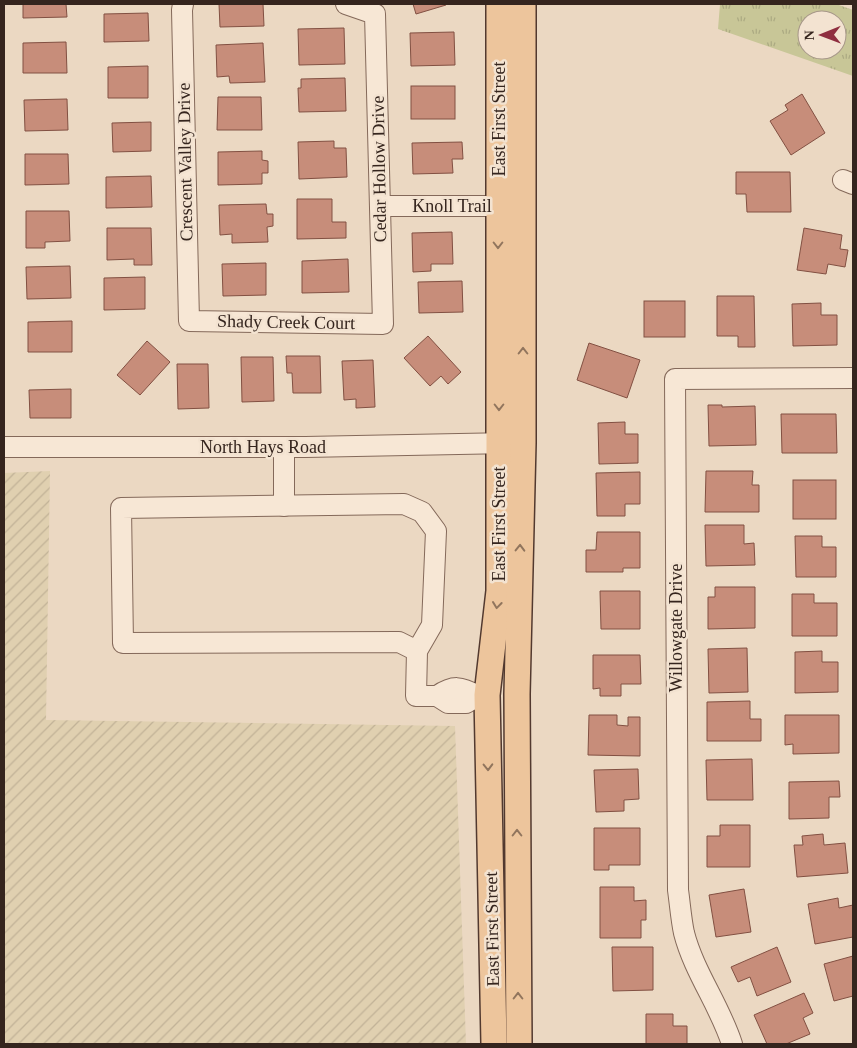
<svg xmlns="http://www.w3.org/2000/svg" width="857" height="1048" font-family="Georgia,serif">
	<style>
		.farmland { fill: url(#farmland-furrows) }
		.park { fill: url(#park-tufts); fill-rule: evenodd }
		.building { fill: #c78d7a; stroke: #825042 }
		.lines { fill: none; stroke-linecap: round; stroke-linejoin: round }
		.minor-casing { stroke: #84695a; stroke-width: 22 }
		.major-casing { stroke: #52392f; stroke-width: 28 }
		.minor { stroke: #f7e7d5; stroke-width: 20 }
		.major { stroke: #edc59c; stroke-width: 25 }
		.oneway { stroke: #91755d }
		.labels { text-anchor: middle; stroke-width: 5; stroke-linejoin: round; paint-order: stroke }
		.street-label { font-size: 18px; fill: #35251e; stroke: #f3e3d1 }
	</style>
	<defs>
		<pattern id="farmland-furrows" width="10" height="10" patternUnits="userSpaceOnUse" patternTransform="scale(1.25)"><rect width="10" height="10" fill="#e0d0b0"/><path d="M-1 1l2-2M0 10L10 0M9 11l2-2" fill="none" stroke="#c1b297"/></pattern>
		<pattern id="park-tufts" width="24" height="20" patternUnits="userSpaceOnUse" patternTransform="scale(1.25)"><rect width="24" height="20" fill="#c8c697"/><path d="M3 7l-1-3M5 7V3M7 7l1-3M15 17l-1-3M17 17v-4M19 17l1-3" fill="none" stroke="#acaa82"/></pattern>
	</defs>
	<rect width="100%" height="100%" fill="#ebd8c2"/>
	<path class="farmland" d="M50,471L46,720L455,726L466,1044H4V473Z"/>
	<path class="park" d="M720,4H836L853,10V76L718,29ZM807,20H837V50H807Z"/>
	<g class="building">
		<path d="M23,4H66L67,17L23,18Z"/>
		<path d="M219,4H263L264,26L220,27Z"/>
		<path d="M413,4H446V5L416,14Z"/>
		<path d="M148,13L149,41L104,42V14Z"/>
		<path d="M344,28L345,64L299,65L298,29Z"/>
		<path d="M454,32L455,65L411,66L410,33Z"/>
		<path d="M66,42L67,73H23V43Z"/>
		<path d="M263,43L265,82L230,83L229,76L217,77L216,45Z"/>
		<path d="M148,66V98H108V67Z"/>
		<path d="M345,78L346,111L299,112L298,88H301V79Z"/>
		<rect x="411" y="86" width="44" height="33"/>
		<path d="M802,94L825,133L791,155L770,121L788,110L785,105Z"/>
		<path d="M218,97H261L262,130H217Z"/>
		<path d="M67,99L68,130L25,131L24,100Z"/>
		<path d="M151,122V151L113,152L112,123Z"/>
		<path d="M334,141V148H346L347,177L299,179L298,142Z"/>
		<path d="M462,142L463,159H452L453,173L413,174L412,143Z"/>
		<path d="M262,151V160L268,161V173H262V184L218,185V152Z"/>
		<path d="M25,154H68L69,184L25,185Z"/>
		<path d="M736,172H790L791,212H747L746,194H736Z"/>
		<path d="M151,176L152,207L106,208V177Z"/>
		<path d="M297,199H332V222H346V238L297,239Z"/>
		<path d="M266,204L267,214H273V226L267,227L268,242L232,243V234L220,235L219,205Z"/>
		<path d="M26,211H69L70,241L45,242V248H26Z"/>
		<path d="M107,228H151L152,265H134V259L107,260Z"/>
		<path d="M804,228L842,235L840,249L848,250L845,267L828,264L826,274L797,270Z"/>
		<path d="M452,232L453,264H431V271L413,272L412,233Z"/>
		<path d="M348,259L349,292L302,293V261Z"/>
		<path d="M266,263V295L223,296L222,264Z"/>
		<path d="M70,266L71,298L27,299L26,267Z"/>
		<path d="M145,277V309L104,310V278Z"/>
		<path d="M462,281L463,312L419,313L418,282Z"/>
		<path d="M717,296H754L755,347H738V336H717Z"/>
		<rect x="644" y="301" width="41" height="36"/>
		<path d="M821,303V315H837V345L793,346L792,304Z"/>
		<path d="M72,321V352H28V322Z"/>
		<path d="M428,336L461,372L448,384L441,376L430,386L404,358Z"/>
		<path d="M147,341L170,362L140,395L117,375Z"/>
		<path d="M589,343L640,360L627,398L577,380Z"/>
		<path d="M286,356H320L321,393H293L292,373H287Z"/>
		<path d="M241,357H273L274,401L242,402Z"/>
		<path d="M373,360L375,407L356,408V399L344,400L342,361Z"/>
		<path d="M177,364H208L209,408L178,409Z"/>
		<path d="M71,389V418H30L29,390Z"/>
		<path d="M708,405H722V407L755,406L756,445L709,446Z"/>
		<path d="M781,414H836L837,453H782Z"/>
		<path d="M625,422V434H638V463L599,464L598,423Z"/>
		<path d="M706,471H753L752,485H759V512H705Z"/>
		<path d="M640,472V504H625V516H597L596,473Z"/>
		<rect x="793" y="480" width="43" height="39"/>
		<path d="M705,525H744V544L754,543L755,565L706,566Z"/>
		<path d="M597,532H640V568H623V572H586V550H596Z"/>
		<path d="M795,536H822V547H836V577H796Z"/>
		<path d="M715,587H755V628L708,629V597H715Z"/>
		<path d="M600,591H640V629H601Z"/>
		<path d="M792,594H814V603H837V636H792Z"/>
		<path d="M747,648L748,692L709,693L708,649Z"/>
		<path d="M822,651V662H838V692L795,693V652Z"/>
		<path d="M593,655H640L641,684H621V696H600V688L593,689Z"/>
		<path d="M750,701V719H761V741H707V702Z"/>
		<path d="M589,715H617V725L628,726V717H640V756L588,755Z"/>
		<path d="M785,715H839V753L793,754V744L785,745Z"/>
		<path d="M752,759L753,800H707L706,760Z"/>
		<path d="M638,769L639,799L624,800V811L596,812L594,770Z"/>
		<path d="M839,781L840,797H829V818L789,819V782Z"/>
		<path d="M720,825H750V867H707V836H720Z"/>
		<path d="M594,828H640V865H609V870H594Z"/>
		<path d="M823,834L824,845L845,843L848,873L797,877L794,845H803L802,836Z"/>
		<path d="M600,887H634V901L646,900V920H641V938H600Z"/>
		<path d="M744,889L751,932L716,937L709,895Z"/>
		<path d="M838,898L839,908L853,905V937L815,944L808,904Z"/>
		<path d="M612,947H653V990L613,991Z"/>
		<path d="M777,947L791,982L757,996L750,977L738,982L731,967Z"/>
		<path d="M853,956V996L834,1001L824,964Z"/>
		<path d="M804,993L813,1013L803,1018L810,1034L786,1044H767L754,1015Z"/>
		<path d="M646,1014H673V1026H687V1044H646Z"/>
	</g>
	<g class="lines">
		<g class="minor-casing">
			<g id="minor">
				<path d="M183,4L182,10L189,321L383,324L375,14L346,4"/>
				<path d="M843,180L853,184"/>
				<path d="M380,206H513"/>
				<path d="M4,447H305L513,443"/>
				<path d="M284,506V447"/>
				<path d="M417,651L399,642L123,643L121,508L404,504L422,512L436,531L432,625L417,651L416,696H437L448,703H466L478,696L487,695"/>
				<path d="M437,696C453,685 461,686 478,696"/>
				<path d="M732,1044C720,1006 694,972 684,933C681,919 680,904 678,890L675,379L853,378"/>
			</g>
		</g>
		<g class="major-casing">
			<g id="major">
				<path d="M494,1044L487,695L499,591V4"/>
				<path d="M519,1044L517,694L523,443V4"/>
			</g>
		</g>
		<use href="#minor" class="minor"/>
		<use href="#major" class="major"/>
	</g>
	<defs><path id="oneway-chevron" d="M-2-3.5L2.5 0L-2 3.5" fill="none" stroke-width="1.6" stroke-linecap="round" stroke-linejoin="round" transform="scale(1.25)"/></defs>
	<g class="oneway">
		<use href="#oneway-chevron" transform="translate(498 245) rotate(90)"/>
		<use href="#oneway-chevron" transform="translate(523 351) rotate(-90)"/>
		<use href="#oneway-chevron" transform="translate(499 407) rotate(90)"/>
		<use href="#oneway-chevron" transform="translate(520 548) rotate(-89)"/>
		<use href="#oneway-chevron" transform="translate(497 605) rotate(97)"/>
		<use href="#oneway-chevron" transform="translate(488 767) rotate(89)"/>
		<use href="#oneway-chevron" transform="translate(517 833) rotate(-90)"/>
		<use href="#oneway-chevron" transform="translate(518 996) rotate(-90)"/>
	</g>
	<g class="labels">
		<g class="street-label">
			<text transform="translate(499 119) rotate(-90)" y="6">East First Street</text>
			<text transform="translate(185 162) rotate(-91)" y="6">Crescent Valley Drive</text>
			<text transform="translate(379 169) rotate(-91)" y="6">Cedar Hollow Drive</text>
			<text x="452" y="212">Knoll Trail</text>
			<text transform="translate(286 322) rotate(1)" y="6">Shady Creek Court</text>
			<text x="263" y="453">North Hays Road</text>
			<text transform="translate(499 524) rotate(-90)" y="6">East First Street</text>
			<text transform="translate(676 628) rotate(-90)" y="6">Willowgate Drive</text>
			<text transform="translate(492 929) rotate(-91)" y="6">East First Street</text>
		</g>
	</g>
	<rect width="857" height="1048" fill="none" stroke="#35251e" stroke-width="10"/>
	<g transform="translate(822 35) rotate(269)"><circle r="24" fill="#f3e3d1" stroke="#a79789"/>
	<path d="M0-4L9 19L0 12L-9 19Z" fill="#8f2e3f"/>
	<text y="-8" font-size="14" font-weight="bold" text-anchor="middle" fill="#35251e">N</text>
	</g>
</svg>
